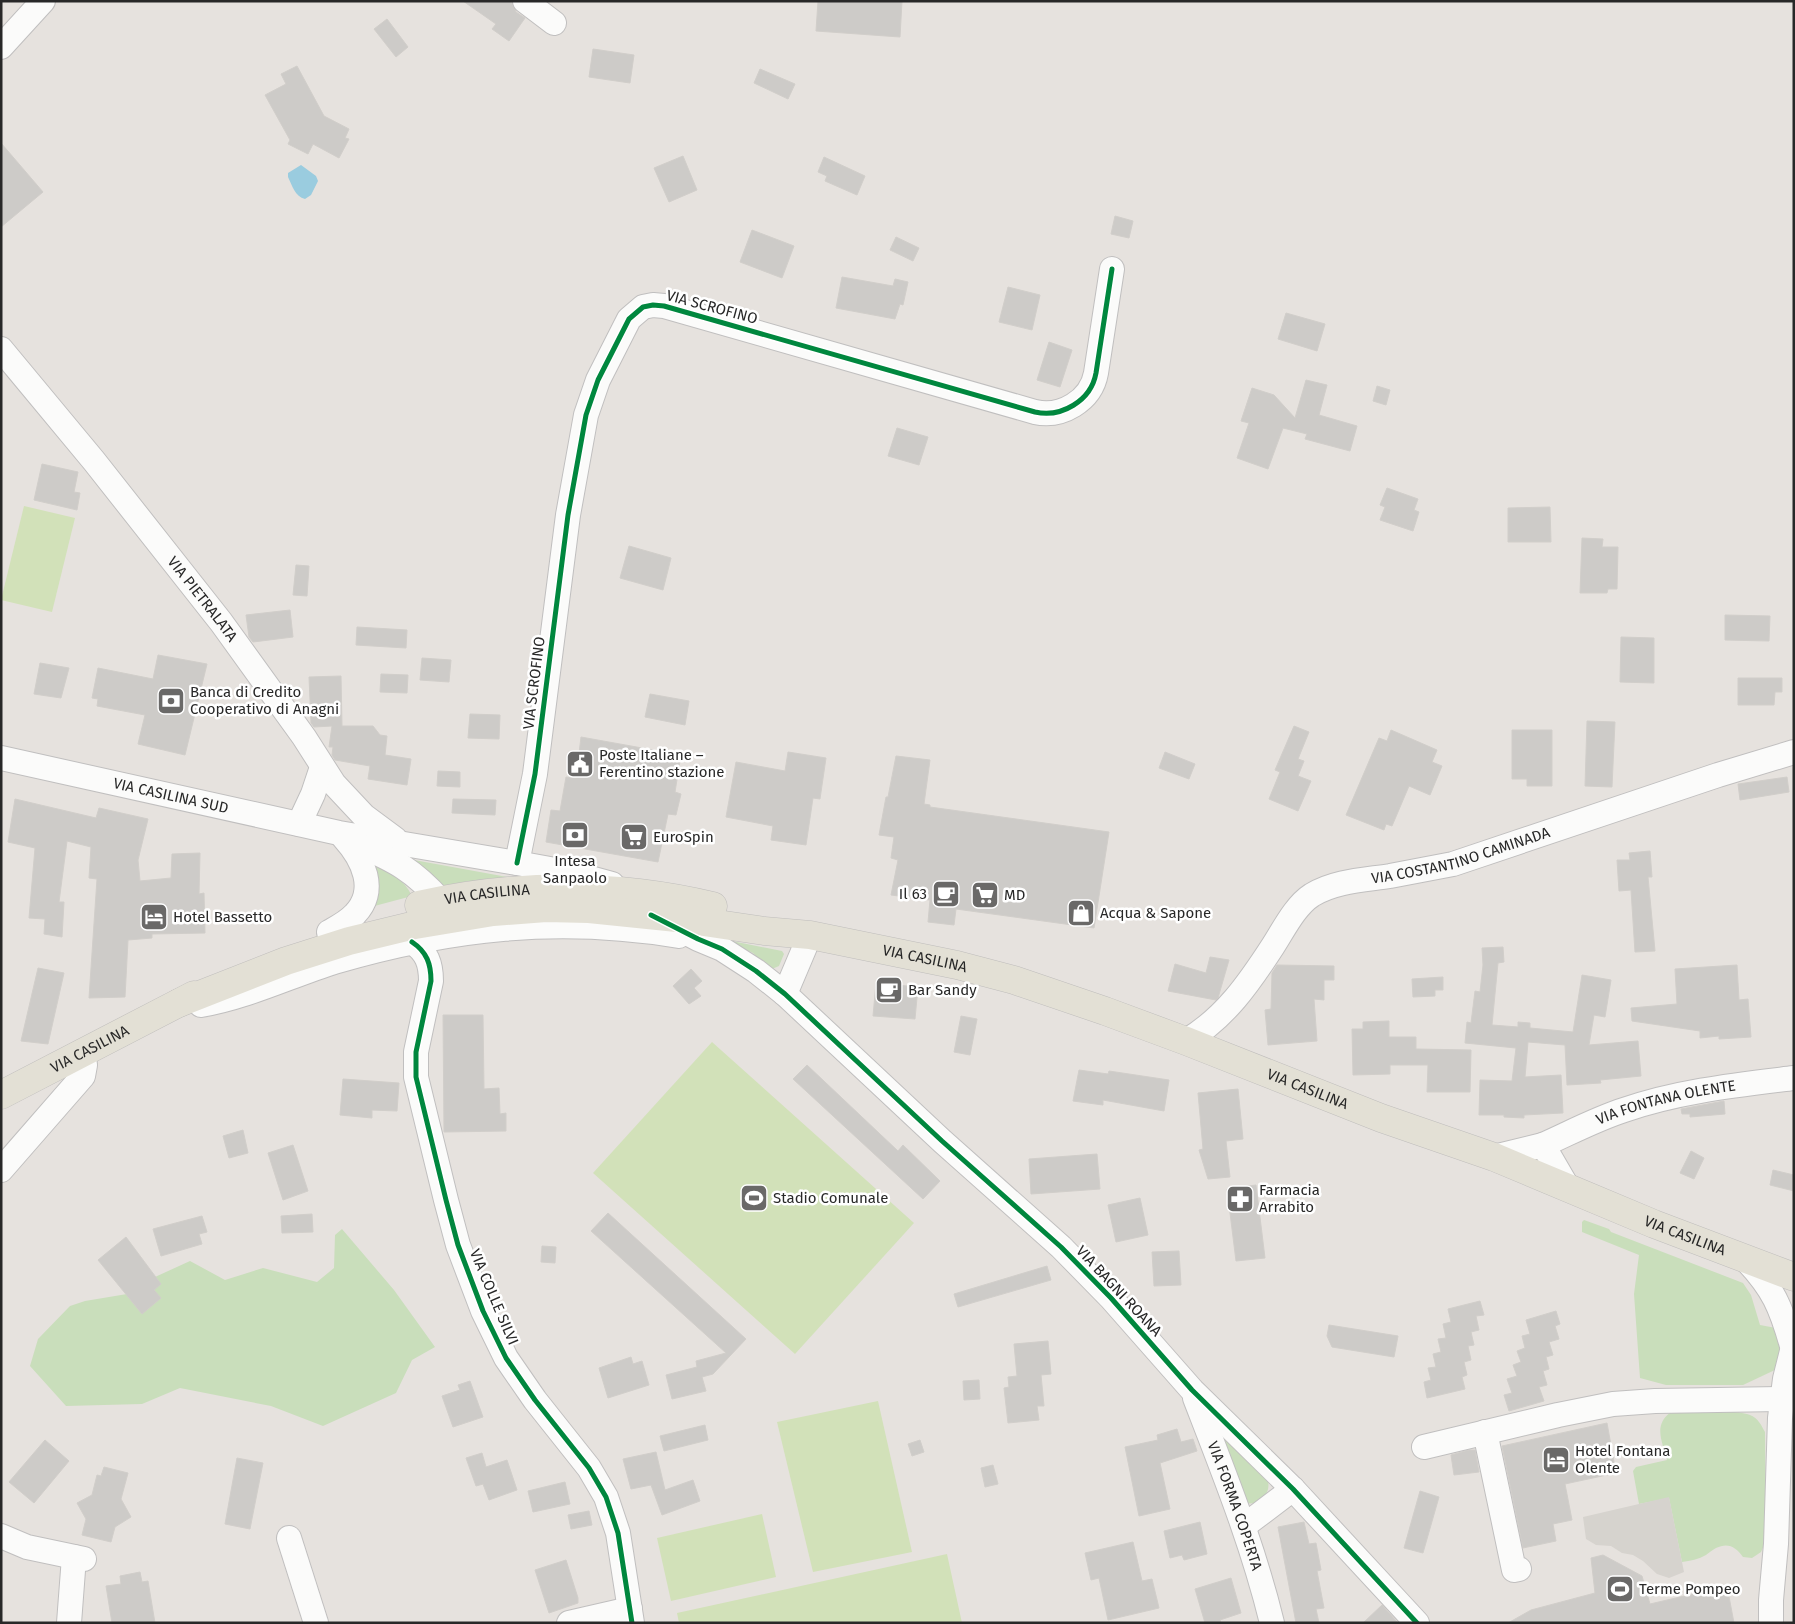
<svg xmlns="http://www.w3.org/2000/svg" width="1795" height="1624" font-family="'Fira Sans',sans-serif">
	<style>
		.green { fill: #c9debb }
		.pitch { fill: #d2e1b9 }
		.plaza { fill: #d6d3ce }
		.water { fill: #9accdf }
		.building { fill: #cdcbc8; stroke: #d1ceca }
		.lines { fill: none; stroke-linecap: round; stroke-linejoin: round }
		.minor-casing { stroke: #c0bfbf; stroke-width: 26 }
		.major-casing { stroke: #bfbdbc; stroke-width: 29 }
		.minor { stroke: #fbfbfa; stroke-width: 24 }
		.major { stroke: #e3e0d5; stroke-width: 28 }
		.cycleway-casing { stroke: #fff; stroke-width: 8 }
		.cycleway { stroke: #00873e; stroke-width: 5 }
		.labels { text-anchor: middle; stroke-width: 5; stroke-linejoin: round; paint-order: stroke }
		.street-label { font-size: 15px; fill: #282828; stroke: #fff }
		.poi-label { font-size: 15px; fill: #282828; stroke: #fff; text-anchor: start }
	</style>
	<rect width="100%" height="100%" fill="#e6e2de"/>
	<g class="green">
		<path d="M403,858L530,881L445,889Z"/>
		<path d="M370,865C388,868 404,879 412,896L367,908Z"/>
		<path d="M727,940L782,951L784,954L779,966L772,969L766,967L753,953L729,942Z"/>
		<path d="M1584,1220L1609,1229L1611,1232L1743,1283L1751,1295L1760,1325L1782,1329L1777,1369L1743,1385H1666L1640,1378L1634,1294L1639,1255L1582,1232V1222Z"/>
		<path d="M342,1229L394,1290L435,1347L412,1360L396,1393L323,1426L271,1406L180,1388L142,1404L66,1406L30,1366L38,1339L70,1306L85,1301L145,1291L155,1277L190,1261L225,1280L263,1268L317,1282L334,1268L335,1235Z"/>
		<path d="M1671,1412C1689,1412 1736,1409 1750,1415C1759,1419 1761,1425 1765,1432L1766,1541L1761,1552L1752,1558L1743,1557C1736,1547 1728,1542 1716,1548C1712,1550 1709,1553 1706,1555C1699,1559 1690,1561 1682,1562L1669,1498L1639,1504L1633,1471L1636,1467L1667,1460C1662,1441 1653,1425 1671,1412Z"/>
		<path d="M1216,1426L1268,1481C1271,1494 1259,1506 1246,1503Z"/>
	</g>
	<g class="pitch">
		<path d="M24,506L75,518L52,612L1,600Z"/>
		<path d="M712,1042L914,1223L795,1354L593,1173Z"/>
		<path d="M878,1401L912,1552L813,1572L777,1422Z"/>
		<path d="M762,1514L776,1577L671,1601L657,1538Z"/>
		<path d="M947,1554L962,1623H679L677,1613Z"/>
	</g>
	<path class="plaza" d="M1669,1497L1684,1572L1669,1578L1657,1574L1643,1561L1633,1555L1622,1553L1611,1546L1596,1545L1586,1539L1583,1517Z"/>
	<path class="water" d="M301,165L316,176L318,181L311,195L305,199C295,197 292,185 288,177V173Z"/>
	<g class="building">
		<path d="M463,1H511L516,12L525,18L509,41L492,29L496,24Z"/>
		<path d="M818,1H902L900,37L816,31Z"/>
		<path d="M387,19L408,47L396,57L374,29Z"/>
		<path d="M593,49L634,55L630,83L589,77Z"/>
		<path d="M297,66L324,116L349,129L345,138L349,139L339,158L313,144L308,154L288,144L290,140L265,95L286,84L281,74Z"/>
		<path d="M760,69L795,84L788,99L754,83Z"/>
		<path d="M1,143L43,192L1,227Z"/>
		<path d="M683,156L697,190L669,202L654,168Z"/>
		<path d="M824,157L865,176L857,195L825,181L827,176L818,172Z"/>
		<path d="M1115,216L1133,221L1129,238L1111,234Z"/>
		<path d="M752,230L794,246L782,278L740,262Z"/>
		<path d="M896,237L919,248L913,261L890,250Z"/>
		<path d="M842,277L893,286L895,279L908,282L903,305L900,304L895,319L836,308Z"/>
		<path d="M1008,287L1040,295L1032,330L999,322Z"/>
		<path d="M1286,313L1325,324L1317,351L1278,339Z"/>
		<path d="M1049,342L1072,350L1060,387L1037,380Z"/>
		<path d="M1306,380L1327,385L1319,415L1357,426L1350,451L1305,439L1307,434L1283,428L1268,469L1237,458L1249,423L1241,421L1252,388L1274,395L1295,418Z"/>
		<path d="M1377,386L1390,390L1386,405L1373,401Z"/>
		<path d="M897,428L928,437L919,465L888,456Z"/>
		<path d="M42,464L78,472L74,492L80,493L77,510L34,500Z"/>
		<path d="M1387,488L1418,499L1414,510L1419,512L1413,531L1380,520L1385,507L1380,505Z"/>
		<path d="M1550,507L1551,542H1508V508Z"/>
		<path d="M1582,538L1603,539L1602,547H1618L1617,589H1608L1607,593H1580Z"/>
		<path d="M629,546L671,558L663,590L620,578Z"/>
		<path d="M296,565L309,566L307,596L293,595Z"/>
		<path d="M290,610L293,637L253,642L249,637L246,615Z"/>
		<path d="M1725,615L1770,616L1769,641L1725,640Z"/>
		<path d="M357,627L407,630L406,648L356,645Z"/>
		<path d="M1621,637L1654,638V683L1620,682Z"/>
		<path d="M158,655L207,664L185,755L138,744L145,715L97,706L98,699L92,698L98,668L153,679Z"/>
		<path d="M422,658L451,660L449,682L420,680Z"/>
		<path d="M40,663L69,668L61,698L34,694Z"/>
		<path d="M381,674L408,675L407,693L380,692Z"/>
		<path d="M341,676L342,726H373L380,735L387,736L385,755L411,759L407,785L368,779L370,766L335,760L332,755L333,747H329L332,726L314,727L311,723L309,677Z"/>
		<path d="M1738,678H1782V692H1775L1774,705H1738Z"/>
		<path d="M650,694L689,701L685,725L645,717Z"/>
		<path d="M470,714L500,715L499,739L468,738Z"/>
		<path d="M1587,721L1615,722L1612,787L1585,786Z"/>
		<path d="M1294,726L1309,732L1298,759L1304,761L1298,776L1311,781L1298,811L1269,799L1280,772L1275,770Z"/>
		<path d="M1391,730L1437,750L1432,762L1442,766L1430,795L1409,786L1392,826L1386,824L1384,830L1346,815L1379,738L1387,741Z"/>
		<path d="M1512,730H1552V786H1527V779H1512Z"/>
		<path d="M581,737L681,755L675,792L681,794L676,815L668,814L658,862L546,842L551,810L560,811L566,777L576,778Z"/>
		<path d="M788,752L826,758L820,799L813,798L806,845L771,840L773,826L726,817L736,762L785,771Z"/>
		<path d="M1165,752L1195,764L1189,779L1159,768Z"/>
		<path d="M896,756L930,760L924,804L930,805V807L1109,832L1094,928L956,909L954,925L928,922L930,900L891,895L898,860L891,858L894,837L879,835L886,797H888Z"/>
		<path d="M438,771L460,772V787L437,786Z"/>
		<path d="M1787,777L1789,792L1740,800L1738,784Z"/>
		<path d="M15,799L96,818L99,808L148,819L138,860L140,881L171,878L172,854L200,853L199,894L204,893L205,933L152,934V938L128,940L125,997L89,998L97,879L89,878L91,847L67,841L59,902H64L62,937L44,934L45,919L29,918L35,848L8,842Z"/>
		<path d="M453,799L496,800L495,815L452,813Z"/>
		<path d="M1650,851L1652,877H1648L1655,951L1635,952L1631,890L1619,891L1617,860H1630L1629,853Z"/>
		<path d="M1503,947L1504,962L1498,963L1492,1025L1518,1027V1022L1530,1023V1028L1573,1032L1582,975L1611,980L1605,1017L1594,1015L1589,1045L1638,1041L1641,1076L1600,1080L1601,1083L1567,1085L1565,1045L1528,1042L1525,1077L1561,1075L1563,1113L1524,1115V1118L1504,1117V1115H1479L1480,1080L1512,1081L1516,1048L1465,1043L1467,1022L1471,1023L1475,991L1480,992L1483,965L1482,948Z"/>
		<path d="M1210,957L1229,960L1218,998L1216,1000L1168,991L1175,964L1206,973Z"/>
		<path d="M1277,965L1334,966V980H1324V1000L1314,999L1317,1041L1268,1045L1265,1010L1271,1009L1272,973Z"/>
		<path d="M1737,965L1739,1000L1748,999L1751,1037L1719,1039V1036L1700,1038V1031L1632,1021L1631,1008L1677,1004L1675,969Z"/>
		<path d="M38,968L64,973L48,1044L21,1041Z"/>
		<path d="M691,969L702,981L694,988L701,996L689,1004L673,986Z"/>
		<path d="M1443,977V990H1435V996L1413,997L1412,979Z"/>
		<path d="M876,983L918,987L915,1019L873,1016Z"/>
		<path d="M443,1015H483L484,1089L499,1088L500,1114L506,1113V1131L444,1132Z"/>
		<path d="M961,1016L977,1019L970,1055L954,1052Z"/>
		<path d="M1389,1021V1037H1416V1049L1471,1050L1470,1092H1427L1428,1065H1390V1074L1353,1075L1352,1029H1363V1022Z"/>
		<path d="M807,1065L898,1151L903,1145L940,1181L923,1199L793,1079Z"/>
		<path d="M1079,1070L1108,1074L1109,1071L1169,1080L1164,1111L1103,1100V1105L1073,1101Z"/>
		<path d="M343,1079L399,1083L397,1111L372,1110V1118L340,1115Z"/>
		<path d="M1238,1089L1243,1139L1226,1141L1230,1177L1208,1179L1199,1150L1203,1149L1198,1093Z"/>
		<path d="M1724,1101L1725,1114L1690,1117V1114H1682L1681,1109Z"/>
		<path d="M243,1130L248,1153L229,1158L223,1136Z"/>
		<path d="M293,1145L308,1191L283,1200L268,1153Z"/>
		<path d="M1691,1151L1704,1158L1694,1179L1680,1173Z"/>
		<path d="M1097,1154L1100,1189L1031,1194L1029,1159Z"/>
		<path d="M1773,1170L1794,1175V1191L1770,1185Z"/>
		<path d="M1256,1185L1265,1258L1236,1261L1227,1189Z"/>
		<path d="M1140,1198L1148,1235L1116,1242L1108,1205Z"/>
		<path d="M608,1213L746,1339L713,1374L702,1377L706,1391L672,1399L666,1375L697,1367L696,1361L726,1353L591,1231Z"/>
		<path d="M312,1214L313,1232L282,1233L281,1216Z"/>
		<path d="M202,1216L207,1232L199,1234L202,1244L161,1256L153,1229Z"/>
		<path d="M126,1237L161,1284L154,1290L161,1298L142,1314L98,1260Z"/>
		<path d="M542,1246L556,1247L555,1263L541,1262Z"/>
		<path d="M1179,1251L1181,1285L1154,1286L1152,1252Z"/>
		<path d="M1047,1266L1051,1280L958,1307L954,1294Z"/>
		<path d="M1480,1301L1484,1315L1476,1316L1479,1330L1471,1332L1474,1345L1468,1346L1471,1360L1464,1362L1467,1375L1462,1377L1465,1389L1427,1398L1424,1382L1431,1380L1428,1368L1436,1367L1433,1354L1441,1352L1438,1339L1446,1338L1443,1324L1451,1322L1448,1309Z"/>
		<path d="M1556,1311L1560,1324L1555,1326L1559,1339L1549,1342L1553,1355L1546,1357L1549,1369L1543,1371L1547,1385L1539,1387L1544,1401L1509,1411L1504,1395L1512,1393L1507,1379L1517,1376L1513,1365L1521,1362L1517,1351L1525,1348L1522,1336L1530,1334L1526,1320Z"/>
		<path d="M1329,1325L1398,1336L1394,1357L1332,1347L1327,1336Z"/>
		<path d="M1048,1341L1051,1374L1041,1375L1044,1406H1037L1039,1420L1008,1423L1004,1388L1009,1387L1008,1377L1017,1376L1014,1344Z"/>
		<path d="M631,1357L633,1364L642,1361L649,1385L608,1398L599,1368Z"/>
		<path d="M979,1380L980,1399L964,1400L963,1381Z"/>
		<path d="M470,1381L483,1417L453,1427L442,1396L460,1390L458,1385Z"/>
		<path d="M1607,1423L1616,1473L1565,1484L1572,1520L1553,1524L1556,1541L1523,1548L1502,1446Z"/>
		<path d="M705,1425L708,1440L664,1451L660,1436Z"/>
		<path d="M1177,1429L1181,1442L1193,1439L1197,1451L1160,1463L1170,1509L1139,1516L1125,1447L1158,1440L1157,1435Z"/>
		<path d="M45,1440L69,1461L34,1503L9,1482Z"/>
		<path d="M920,1440L924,1452L912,1456L908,1444Z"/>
		<path d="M1469,1450H1475L1479,1472L1454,1475L1451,1455Z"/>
		<path d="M656,1452L665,1490L693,1480L700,1501L662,1515L651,1485L631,1489L623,1459Z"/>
		<path d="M482,1453L486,1467L507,1460L517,1490L489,1500L483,1484L476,1486L466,1458Z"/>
		<path d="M237,1458L263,1463L250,1529L225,1524Z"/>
		<path d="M993,1465L998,1484L985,1487L981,1468Z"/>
		<path d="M104,1467L128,1473L121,1499L131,1517L115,1527L111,1542L82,1535L86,1519L77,1503L92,1495L97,1475L101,1476Z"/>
		<path d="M565,1482L570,1504L533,1512L528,1491Z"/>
		<path d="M1420,1491L1439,1497L1423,1553L1404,1548Z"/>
		<path d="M589,1511L592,1525L571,1529L568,1515Z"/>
		<path d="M1200,1522L1207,1554L1184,1560L1182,1555L1170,1558L1164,1531Z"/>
		<path d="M1304,1522L1309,1544L1316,1543L1321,1570L1317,1571L1324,1608L1316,1609L1319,1623H1296L1278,1527Z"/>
		<path d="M1133,1542L1142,1581L1152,1579L1159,1608L1108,1620L1099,1578L1091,1580L1085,1553Z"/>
		<path d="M1603,1555L1642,1576L1650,1604L1727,1586L1734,1623H1508L1531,1610L1595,1593L1591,1558Z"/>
		<path d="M566,1560L578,1598V1603L549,1613L535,1570Z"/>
		<path d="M140,1572L142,1582L148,1581L155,1623H112L106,1586L121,1584L120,1576Z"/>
		<path d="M1231,1578L1241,1613L1220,1620L1221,1623H1205L1195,1589Z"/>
		<path d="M1382,1605L1398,1623H1363Z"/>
	</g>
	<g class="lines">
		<g class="minor-casing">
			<g id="minor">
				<path d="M525,1L554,23"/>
				<path d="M1,47L43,1"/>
				<path id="s1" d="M1,349L94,461L221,622L304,737L334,784L364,816L395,839"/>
				<path id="s2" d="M1,758L339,833L517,863L572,873L612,884"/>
				<path d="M299,824L313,794L322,767"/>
				<path d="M359,845C396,861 413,870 441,901L457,902"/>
				<path d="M517,863L535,774L568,515L586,415L598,380L629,319L643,307L653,305L664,306L1035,412C1061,418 1091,401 1096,373L1112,269"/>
				<path d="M658,918L698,939L722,949L756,971L785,994L942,1141L1061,1247L1111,1298L1192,1390L1293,1489L1417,1623"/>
				<path d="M329,932C338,927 348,922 355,914C378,890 363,859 344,838"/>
				<path d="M412,942C427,952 431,964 431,981L416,1052V1077L446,1200L458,1245L483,1311L506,1358L535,1400L589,1468L606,1497L618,1533L632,1623"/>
				<path d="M785,994L810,935"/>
				<path d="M201,1005C247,997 290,976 334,962C450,928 559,916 679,936"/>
				<path id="s3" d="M1186,1041C1225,1018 1249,983 1273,946C1284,929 1295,906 1312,895C1335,881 1364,880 1390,876C1411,872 1432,868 1453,864L1718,775L1794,752"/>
				<path id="s4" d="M1543,1145C1570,1133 1596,1119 1624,1110C1679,1091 1737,1085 1794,1078"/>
				<path d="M1494,1157L1543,1145L1568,1188"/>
				<path d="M1,1170L83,1076L85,1065L83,1053"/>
				<path d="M1745,1259C1773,1288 1781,1307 1792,1346"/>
				<path id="s5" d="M1195,1398C1224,1473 1253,1545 1272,1623"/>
				<path d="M1485,1432L1514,1570L1519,1569"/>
				<path d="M1424,1447L1558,1415L1613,1404L1655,1401L1782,1399"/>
				<path d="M1244,1526L1293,1489"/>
				<path d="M1,1536L27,1547L84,1559"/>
				<path d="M289,1538L316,1623"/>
				<path d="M69,1623L74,1557"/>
				<path d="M569,1623L630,1609"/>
				<path d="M1771,1623V1600L1776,1544L1780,1418L1785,1379L1794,1343"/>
			</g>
		</g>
		<g class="major-casing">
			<g id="major">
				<path id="s6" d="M419,905C514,883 618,883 713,906"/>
				<path id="s7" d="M179,1003L286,961L349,941L415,925L493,912L546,908L589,909L677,918L764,931L810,935L957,965L1014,980L1105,1011L1186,1041L1381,1118L1494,1157L1654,1224L1794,1277"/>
				<path id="s8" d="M1,1095L194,995"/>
			</g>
		</g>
		<use href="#minor" class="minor"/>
		<use href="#major" class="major"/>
		<g class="cycleway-casing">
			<g id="cycleway">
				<path d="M517,863L535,774L568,515L586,415L598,380L629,319L643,307L653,305L664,306L1035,412C1061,418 1091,401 1096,373L1112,269"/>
				<path d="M651,915L698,939L722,949L756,971L785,994L942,1141L1061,1247L1111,1298L1192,1390L1293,1489L1417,1623"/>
				<path d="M412,942C427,952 431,964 431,981L416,1052V1077L446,1200L458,1245L483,1311L506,1358L535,1400L589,1468L606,1497L618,1533L632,1623"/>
			</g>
		</g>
		<use href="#cycleway" class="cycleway"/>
	</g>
	<defs>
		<g id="bank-square" transform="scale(1.4375)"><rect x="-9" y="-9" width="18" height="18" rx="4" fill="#6a6968" stroke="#fff"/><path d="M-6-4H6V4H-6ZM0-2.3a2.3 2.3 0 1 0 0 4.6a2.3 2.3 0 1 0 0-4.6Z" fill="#fff"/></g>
		<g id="civic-square" transform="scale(1.4375)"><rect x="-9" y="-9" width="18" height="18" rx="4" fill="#6a6968" stroke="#fff"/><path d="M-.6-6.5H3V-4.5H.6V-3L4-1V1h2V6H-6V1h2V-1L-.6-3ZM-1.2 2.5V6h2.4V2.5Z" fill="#fff"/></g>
		<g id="supermarket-square" transform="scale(1.4375)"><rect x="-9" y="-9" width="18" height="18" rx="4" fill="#6a6968" stroke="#fff"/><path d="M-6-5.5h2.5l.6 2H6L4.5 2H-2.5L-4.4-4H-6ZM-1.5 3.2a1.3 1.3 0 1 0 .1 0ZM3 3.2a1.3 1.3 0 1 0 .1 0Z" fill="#fff"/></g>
		<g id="cafe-square" transform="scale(1.4375)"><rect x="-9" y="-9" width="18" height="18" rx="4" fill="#6a6968" stroke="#fff"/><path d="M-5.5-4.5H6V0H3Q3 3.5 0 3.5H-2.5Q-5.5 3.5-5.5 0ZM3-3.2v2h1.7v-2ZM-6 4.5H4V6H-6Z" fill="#fff"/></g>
		<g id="shop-square" transform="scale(1.4375)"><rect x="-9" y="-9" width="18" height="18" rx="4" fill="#6a6968" stroke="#fff"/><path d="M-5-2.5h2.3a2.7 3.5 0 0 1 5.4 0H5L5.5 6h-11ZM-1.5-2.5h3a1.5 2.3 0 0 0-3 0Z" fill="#fff"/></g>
		<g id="hotel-square" transform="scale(1.4375)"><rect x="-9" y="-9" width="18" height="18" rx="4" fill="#6a6968" stroke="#fff"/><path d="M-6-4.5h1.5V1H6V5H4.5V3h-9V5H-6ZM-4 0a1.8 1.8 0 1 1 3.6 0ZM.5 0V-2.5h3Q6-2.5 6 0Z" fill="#fff"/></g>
		<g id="stadium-square" transform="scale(1.4375)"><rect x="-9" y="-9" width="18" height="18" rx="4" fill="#6a6968" stroke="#fff"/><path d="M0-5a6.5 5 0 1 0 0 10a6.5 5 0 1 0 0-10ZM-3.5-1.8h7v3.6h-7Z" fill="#fff"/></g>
		<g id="pharmacy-square" transform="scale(1.4375)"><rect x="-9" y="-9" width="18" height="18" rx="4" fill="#6a6968" stroke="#fff"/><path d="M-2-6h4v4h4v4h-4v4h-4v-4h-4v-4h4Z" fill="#fff"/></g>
	</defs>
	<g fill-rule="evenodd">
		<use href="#bank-square" x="171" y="701"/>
		<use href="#civic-square" x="580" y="764"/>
		<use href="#bank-square" x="575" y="835"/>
		<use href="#supermarket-square" x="634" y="837"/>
		<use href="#cafe-square" x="946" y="894"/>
		<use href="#supermarket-square" x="985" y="895"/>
		<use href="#shop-square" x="1081" y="913"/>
		<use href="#hotel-square" x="154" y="917"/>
		<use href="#cafe-square" x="889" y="990"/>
		<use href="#stadium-square" x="754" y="1198"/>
		<use href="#pharmacy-square" x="1240" y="1199"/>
		<use href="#hotel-square" x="1556" y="1460"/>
		<use href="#stadium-square" x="1620" y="1589"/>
	</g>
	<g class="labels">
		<g class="street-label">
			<text transform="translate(712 307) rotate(15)" y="5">VIA SCROFINO</text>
			<text dy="5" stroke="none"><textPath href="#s1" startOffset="321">VIA PIETRALATA</textPath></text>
			<text transform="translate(534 683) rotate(-83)" y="5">VIA SCROFINO</text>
			<text dy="5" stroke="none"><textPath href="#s2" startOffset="174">VIA CASILINA SUD</textPath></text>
			<text dy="5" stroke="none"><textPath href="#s3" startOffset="349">VIA COSTANTINO CAMINADA</textPath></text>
			<text dy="5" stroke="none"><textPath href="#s6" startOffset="69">VIA CASILINA</textPath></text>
			<text dy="5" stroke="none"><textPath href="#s7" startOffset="764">VIA CASILINA</textPath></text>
			<text dy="5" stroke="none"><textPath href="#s8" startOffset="100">VIA CASILINA</textPath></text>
			<text dy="5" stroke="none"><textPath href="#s7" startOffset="1169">VIA CASILINA</textPath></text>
			<text dy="5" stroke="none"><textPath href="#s4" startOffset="131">VIA FONTANA OLENTE</textPath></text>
			<text dy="5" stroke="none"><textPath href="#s7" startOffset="1574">VIA CASILINA</textPath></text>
			<text transform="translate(1119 1291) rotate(47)" y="5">VIA BAGNI ROANA</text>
			<text transform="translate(494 1297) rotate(67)" y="5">VIA COLLE SILVI</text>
			<text dy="5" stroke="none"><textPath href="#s5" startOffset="115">VIA FORMA COPERTA</textPath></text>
		</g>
		<g class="poi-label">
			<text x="190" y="697">Banca di Credito<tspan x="190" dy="17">Cooperativo di Anagni</tspan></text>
			<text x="599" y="760">Poste Italiane –<tspan x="599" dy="17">Ferentino stazione</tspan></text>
			<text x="653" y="842">EuroSpin</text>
			<text x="575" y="866" text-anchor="middle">Intesa<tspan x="575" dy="17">Sanpaolo</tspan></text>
			<text x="927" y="899" text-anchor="end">Il 63</text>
			<text x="1004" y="900">MD</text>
			<text x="1100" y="918">Acqua &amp; Sapone</text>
			<text x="173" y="922">Hotel Bassetto</text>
			<text x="908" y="995">Bar Sandy</text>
			<text x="1259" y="1195">Farmacia<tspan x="1259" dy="17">Arrabito</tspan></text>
			<text x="773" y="1203">Stadio Comunale</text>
			<text x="1575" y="1456">Hotel Fontana<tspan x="1575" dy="17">Olente</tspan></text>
			<text x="1639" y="1594">Terme Pompeo</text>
		</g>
	</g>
	<rect width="1795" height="1624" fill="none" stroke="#282828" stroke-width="5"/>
</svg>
